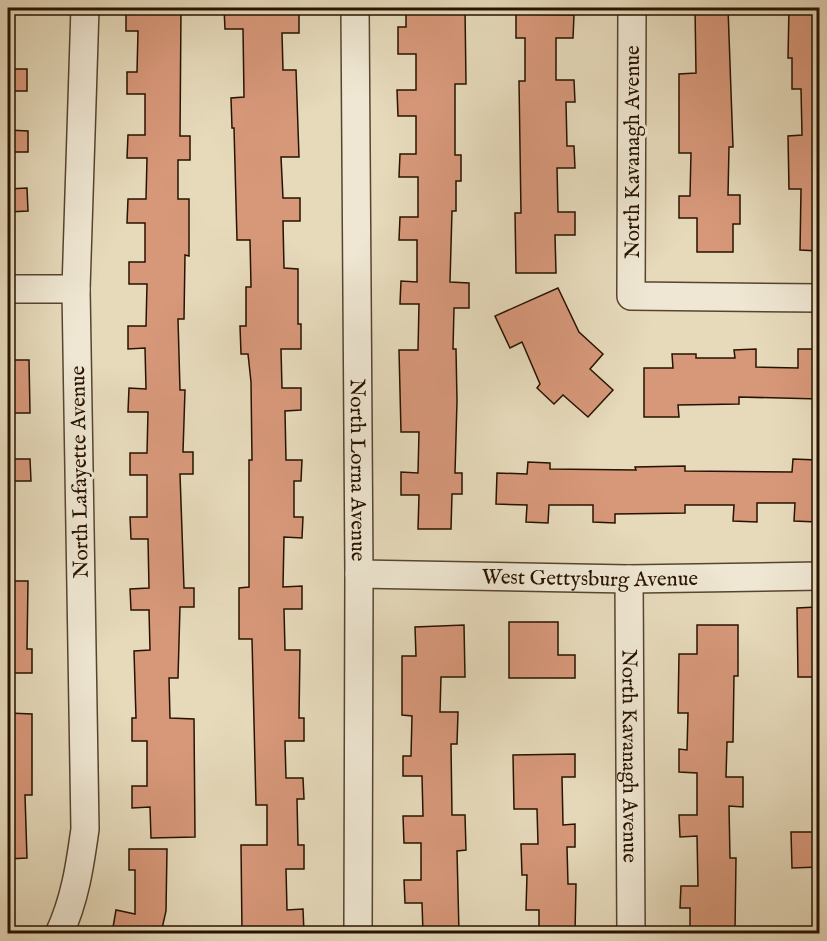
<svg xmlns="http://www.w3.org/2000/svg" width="827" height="941" font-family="'IM FELL English',serif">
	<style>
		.building { fill: #d7987a; stroke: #271300; stroke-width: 1.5 }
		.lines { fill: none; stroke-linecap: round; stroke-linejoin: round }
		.street-casing { stroke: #57452f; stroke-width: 30 }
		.street { stroke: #efe7d3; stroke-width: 27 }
		.labels { text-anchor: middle; stroke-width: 6; stroke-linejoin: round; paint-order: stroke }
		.street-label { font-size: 21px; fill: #271300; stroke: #efe7d3 }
	</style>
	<rect width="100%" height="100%" fill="#e6dabb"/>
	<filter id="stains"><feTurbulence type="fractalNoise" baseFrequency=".00333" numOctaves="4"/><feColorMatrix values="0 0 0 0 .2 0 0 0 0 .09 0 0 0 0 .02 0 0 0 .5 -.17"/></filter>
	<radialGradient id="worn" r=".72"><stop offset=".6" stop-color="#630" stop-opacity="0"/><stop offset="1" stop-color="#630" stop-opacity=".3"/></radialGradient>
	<g class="building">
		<path d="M126,8H181L180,136H190V160H178V199H189V256L185,255L184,319H178L180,390H185L183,452H193V474H180L184,588H194V607H180L178,678H169L170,718L194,719L195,837L151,838L150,807L132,808V786H147V741H132V718H136L134,651L150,650L149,610H131L130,589L149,588L148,539H131L130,517H147V475H130V453H147L148,412H128L129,388L146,389L145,348L128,349V326H146L147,284H129V262H145V223H127L128,199H146L147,158H127L128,135H145V94H127V72H137L138,31H126Z"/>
		<path d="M224,8H299V33H282L283,70H296L299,157H281L283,198H300V221H283L284,268L298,269V324H301V349H281L282,388H301V410L285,411L286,460H302L301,481H294V517H303L302,538L284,537L283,587L302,586V609H284L285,650H300L299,718H304V741H285L286,778H303L304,799H297L298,845H304V869H286L287,910L303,909L304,933H242L241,845H267V805H256L252,639H239V588L249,587V460H252L251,382L248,354H241L240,326H246V287H251L250,240H237L234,128H232L231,98L244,97L243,29H225Z"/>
		<path d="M406,8H465L466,84H455V155H461V181H456V211H452L450,282L469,283V308H454L453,349H456L457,401L455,473H462V494H452L451,529H418L419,495H401V472L418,473L419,432H401L399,350H418L419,304H400L401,281L417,282V240H399L400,217H418V177H399L400,154H416V116H398L397,90H416V54H398V27H406Z"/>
		<path d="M695,8H728L733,147H729L728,195H740V224H733V252H697V218H679V196H690L691,153H679V74L696,73Z"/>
		<path d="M789,8H819V251L800,250L801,189H789L788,136L802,135L801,89H792V58H788Z"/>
		<path d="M516,14L574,15L573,38H556V80H574L575,102H566L567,146H574L575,168H557L558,212H575V235H555L556,273H516L515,213H521L519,81H525V38H516Z"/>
		<rect x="8" y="69" width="19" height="22"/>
		<path d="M8,130L28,131V152H8Z"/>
		<path d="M27,188L28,211L8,212V189Z"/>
		<path d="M558,288L579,332L603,354L590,369L613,390L588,417L563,395L554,404L537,388L540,384L522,342L510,348L495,316Z"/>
		<path d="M756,349V367L798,368V349H819V399L739,397V404L678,405L679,417H644V368H673L672,354H696V358H735L734,350Z"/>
		<path d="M8,360H29L30,413H8Z"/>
		<path d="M8,459H30L31,481H8Z"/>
		<path d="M793,459L817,460V522L794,521L795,503H757V522L733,521L734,505H685V513L615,514V523L593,522V505H549L548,523L526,522L527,505L496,504L497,473L527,474L528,462L550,463V469L636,470L635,467L685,466V471L792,472Z"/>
		<path d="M8,581H28L27,649H32V673H8Z"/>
		<path d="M817,607V620H819V677H798L797,608Z"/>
		<path d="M509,622H558V655H575V678H509Z"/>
		<path d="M464,625L465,677H441L440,712H458L457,744H451L452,815H465L466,850L457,851L459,933H423L422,903H405L404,880H421V843H404L403,816H423L422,776H403V756H411L412,716L402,715V656H416L415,627Z"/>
		<path d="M697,625H738V676H734L733,742H727L726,777H743V807L729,806L730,858H736L735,933H690V908H680L681,886H698L697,836L680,837L679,815H697V773L679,772V749L687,750L688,713H678L679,654H697Z"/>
		<path d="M8,713L32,714V795H25L27,858L8,859Z"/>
		<path d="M575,754V777H562L563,825L575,824V847H567L568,884H576L575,933H539V910H526L527,875H522L521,844H538L537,809H514L513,755Z"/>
		<path d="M791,832H819V867L792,868Z"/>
		<path d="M129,849H167L166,911L161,933H112L116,910L135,914V870H129Z"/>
	</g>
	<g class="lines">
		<g class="street-casing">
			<g id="street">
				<path id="s1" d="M355,8L359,574L358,934"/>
				<path d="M632,8L631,296L820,298"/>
				<path d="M8,289H76"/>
				<path id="s2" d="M359,574L629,579L820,576"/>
				<path id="s3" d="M629,579L631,934"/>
				<path d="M59,934C75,900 80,865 85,829L76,289L85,8"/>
			</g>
		</g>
		<use href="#street" class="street"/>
	</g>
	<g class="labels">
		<g class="street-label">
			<text transform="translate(632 152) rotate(-90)" y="7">North Kavanagh Avenue</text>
			<text dy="7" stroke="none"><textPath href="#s1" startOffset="462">North Lorna Avenue</textPath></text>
			<text transform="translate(79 472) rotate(-91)" y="7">North Lafayette Avenue</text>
			<text dy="7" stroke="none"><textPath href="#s2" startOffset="231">West Gettysburg Avenue</textPath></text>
			<text dy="7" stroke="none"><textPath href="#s3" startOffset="177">North Kavanagh Avenue</textPath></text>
		</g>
	</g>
	<rect width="827" height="941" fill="none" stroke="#e6dabb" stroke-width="30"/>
	<rect x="9" y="9" width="809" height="923" fill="none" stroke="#271300" stroke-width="3"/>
	<rect x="15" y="15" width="797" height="911" fill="none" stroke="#271300" stroke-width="1.5"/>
	<rect width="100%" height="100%" filter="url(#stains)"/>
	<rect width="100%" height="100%" fill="url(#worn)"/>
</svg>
